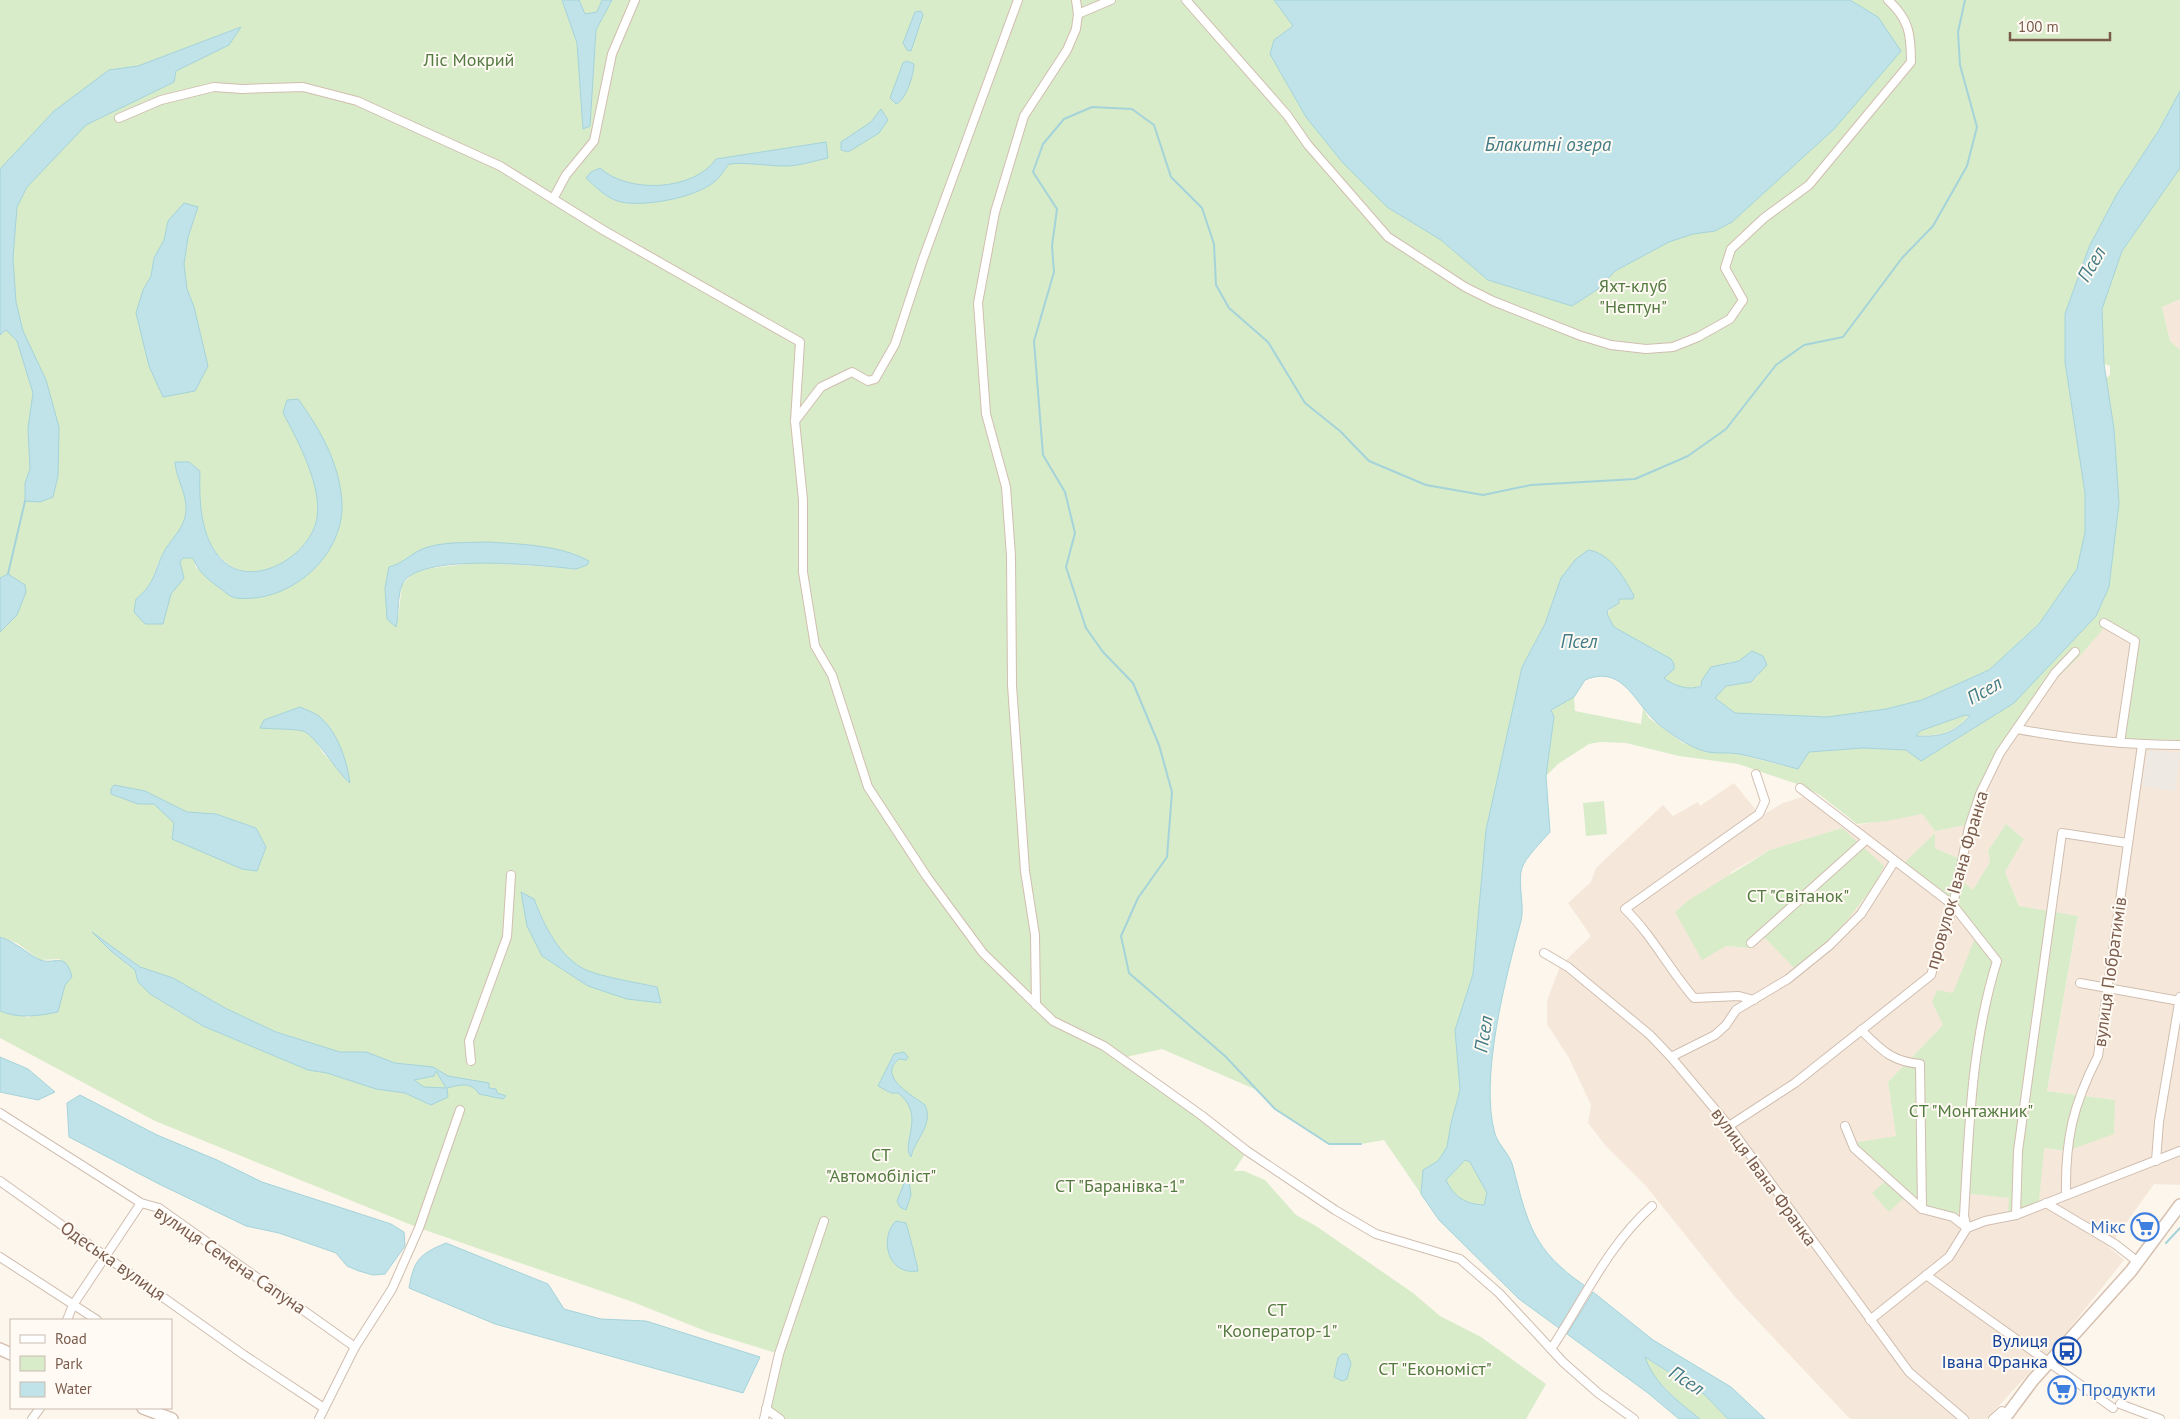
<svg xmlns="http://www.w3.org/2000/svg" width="2180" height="1419" font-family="'PT Sans',sans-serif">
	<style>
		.residential { fill: #f5e8da; fill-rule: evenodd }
		.industrial { fill: #efe9e4 }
		.green { fill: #d8ecc9; fill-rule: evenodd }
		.water { fill: #bfe3e8; stroke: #a5d3da; fill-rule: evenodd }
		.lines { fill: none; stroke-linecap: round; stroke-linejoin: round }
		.stream { stroke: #a5d3da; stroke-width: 2 }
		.street-casing { stroke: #d1beb0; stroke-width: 10 }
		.secondary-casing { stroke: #d6c0b0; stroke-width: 14 }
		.street { stroke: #fff; stroke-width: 8 }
		.secondary { stroke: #fff; stroke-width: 11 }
		.labels { text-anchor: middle; stroke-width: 4; stroke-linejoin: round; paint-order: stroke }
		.park-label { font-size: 18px; fill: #537a41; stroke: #fffaf3 }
		.street-label { font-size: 18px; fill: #7a5c4d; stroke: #fffaf3 }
		.shop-label { font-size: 18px; fill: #366cbe; stroke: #fffaf3; text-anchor: end }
		.transit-label { font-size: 18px; fill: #164399; stroke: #fffaf3; text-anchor: end }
		.water-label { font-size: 19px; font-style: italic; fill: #437c86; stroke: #fffaf3 }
	</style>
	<rect width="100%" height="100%" fill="#fdf6ec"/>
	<g class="residential">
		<path d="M2180,299V350L2170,341L2162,307Z"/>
		<path d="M2108,621L2136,638L2123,738L2180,740V1185L2154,1184L2109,1247L2124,1260L2069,1329L1987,1419H1850L1735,1297L1646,1186L1605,1145L1588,1123L1591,1105L1569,1058L1547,1024V1001L1560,966L1591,936L1568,903L1591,882L1596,868L1663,805L1673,816L1698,802L1700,806L1734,783L1761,816L1783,803L1805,796L1846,827L1922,814L1935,831L1972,824L1981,799L2007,746L2057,678L2078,658ZM2006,824L2024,839L2005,872L2019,906L2078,917L2047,1091L2115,1100L2067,1151L2043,1148L2039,1203L2009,1212L2010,1198L1970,1194L1907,1195L1888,1179L1896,1136L1888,1082L1943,1025L1975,938L1956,906L1902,865L1935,848L1958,858L1957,877L1973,891L1990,862L1988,851ZM1842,828L1874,886L1830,942L1795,969L1765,938L1749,948L1726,946L1731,872L1770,850Z"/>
	</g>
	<path class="industrial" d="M2148,750L2180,753L2175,791L2142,786Z"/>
	<g class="green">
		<path d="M0,0H562L577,43L583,129L595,52L596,30L612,0H1274L1293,26L1274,40L1387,207L1441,240L1488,280L1572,306L1598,289L1614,271L1669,242L1693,234L1715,231L1878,17L1850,0H2180V91L2159,130L2117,194L2089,247L2065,314V362L2085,493V532L2077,569L2039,624L1989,670L1922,700L1885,709L1827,717L1735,713L1715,698L1726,686L1751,682L1759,675L1752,651C1749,654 1744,659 1739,661C1736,662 1731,661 1728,663C1704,676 1698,705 1664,678L1671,659L1614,627L1607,614L1619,599L1627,598L1629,586L1621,576L1561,578L1545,624L1522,667L1486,830L1473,974L1455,1030L1460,1089L1451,1123L1450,1139L1447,1147L1438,1161L1423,1170L1421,1194L1384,1140L1361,1144H1329L1275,1109L1259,1091L1162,1049L1122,1058L1247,1151L1234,1171H1244L1265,1180L1296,1215L1316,1226L1413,1293L1440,1316L1481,1337L1546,1384L1526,1419H780L766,1409L779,1354L708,1332L633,1302L419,1228L155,1121L0,1038V1011C10,1015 19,1013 29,1018L60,959L40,960L17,943L0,937V632L17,615L8,574L0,578ZM198,208L188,237L184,264L187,289L194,307L200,335L149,366L145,344L143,290L151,276L154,258L164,240L168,221ZM295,434L342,504L260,596L196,568L193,558H182L180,562L184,578L171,594L162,624L136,599C158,581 152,569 166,549C175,535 186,526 186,508C186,491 176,479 175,463L200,471C199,500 200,538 223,560C254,590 310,556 317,518C322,492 306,458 295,434ZM487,542L531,546L575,554L576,569L482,562L416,570L402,585L398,618L387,619L385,588L396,566L442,544ZM300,707L350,782L323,753L312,735L302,730L265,720ZM111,789L145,791L187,812L216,814L256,828L266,847L242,869L209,854L154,804H138L111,794ZM534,899C545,925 559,957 586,970C601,977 639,983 657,987L588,986L542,956ZM96,935L140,967L173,978L225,1008L276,1032L340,1052H366L395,1063L433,1067L434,1076L413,1079L424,1088H447L431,1105L405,1093L376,1089L327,1073L308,1070L203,1026L179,1012L150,994L138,982L135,970L111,951Z"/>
		<path d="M579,0H602L597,12L585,14Z"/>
		<path d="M2180,168V299L2162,307L2170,341L2180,350V740L2123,739L2136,639L2110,621L2078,658L2057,678L2007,746L1981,799L1972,824L1935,831L1922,814L1887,821L1857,824L1820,795L1800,785L1738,764L1679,756L1626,743L1600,742L1589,744L1558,764L1546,776L1554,717L1551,710L1574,697L1575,711L1641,724L1643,708L1649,718L1683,743L1709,752L1737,754L1798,769L1809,752L1863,748L1906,750L1921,761L2014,703L2109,587L2119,503L2114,429L2106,378L2110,375V366L2104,364L2102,309L2110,279L2122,251Z"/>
		<path d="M1965,715H1970C1952,734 1941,735 1916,736V732L1920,731Z"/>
		<path d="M1604,801L1607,834L1586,836L1583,803Z"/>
		<path d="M2006,824L2024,839L2005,872L2019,906L2078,916L2047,1091L2115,1100L2114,1134L2067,1151L2044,1148L2039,1203L2008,1212L2009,1198L1970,1194L1958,1214L1924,1208L1907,1195L1889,1212L1872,1193L1888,1179L1853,1143L1896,1136L1888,1082L1943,1025L1932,1002L1937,990L1953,993L1975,938L1973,926L1902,865L1935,833V848L1958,858L1957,877L1973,890L1990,862L1988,851Z"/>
		<path d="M1842,828L1884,866L1874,886L1830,942L1795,969L1765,938L1749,948L1726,946L1702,960L1675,912L1689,900L1770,850Z"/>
		<path d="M1465,1160L1470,1162L1487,1193L1484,1205C1465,1204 1454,1198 1446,1180Z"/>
		<path d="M1644,1357L1705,1395L1728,1419H1700L1676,1400L1651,1373Z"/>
	</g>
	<g class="water">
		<path d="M562,0H579L585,14L597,12L602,0H612L596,30L590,126L583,129L577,43Z"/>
		<path d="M1274,0H1850L1878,17L1901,51L1834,129L1732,222L1715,231L1693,234L1669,242L1615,271L1598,289L1572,306L1488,280L1441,240L1387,207L1343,163L1306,117L1270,54L1274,40L1293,26Z"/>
		<path d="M921,11L923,15L911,51L907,50L903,43L915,12Z"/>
		<path d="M241,27L229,45L176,71L174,82L86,125L27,187L17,207L13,258L16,302L23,331L46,380L59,427L58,476L53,497L40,502L25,501V483L30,469L28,428L33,393L17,341L6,330L0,335V169L54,111L109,70L138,66Z"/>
		<path d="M907,61L914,64C914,74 906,100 896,104L890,98L903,63Z"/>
		<path d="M2180,91V168L2122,251L2102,309L2104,364L2114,429L2119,503L2109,587L2096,616L2014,703L1921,761L1906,750L1863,748L1809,752L1798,769C1779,764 1759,758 1739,754C1729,752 1718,754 1708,752C1690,748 1676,737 1662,727C1635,707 1625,663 1585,680L1574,697L1551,710L1554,717L1546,776L1550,832C1543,840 1525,858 1522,868C1517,882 1525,905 1521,921C1506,976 1479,1079 1495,1134C1499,1146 1510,1154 1513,1167C1528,1225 1533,1250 1585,1286L1559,1328L1519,1299L1439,1220L1421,1194L1423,1170L1438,1161L1447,1147L1451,1123L1460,1090L1455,1030L1473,974L1486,830L1522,667L1545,624L1561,578L1575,560L1588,550C1610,553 1624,577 1634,596L1633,599H1619V603L1608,610L1607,614L1614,627L1671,659L1674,664V669L1664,678C1674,686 1689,691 1701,686L1702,680L1711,667L1739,661L1752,651L1763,656L1767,665L1751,682L1726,686L1715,698L1735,713L1827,717L1886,709L1922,700L1989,670L2039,624L2077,569L2085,532V493L2065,362V314L2089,247L2117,194L2159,130ZM1965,715L1970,716C1953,734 1940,737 1916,736L1920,731ZM1465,1160L1470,1162L1487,1193L1484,1205C1465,1204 1454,1197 1446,1180Z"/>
		<path d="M881,109L888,120L879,133L848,152L841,150V142L871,122Z"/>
		<path d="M826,142L828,158C814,161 799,166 785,166C766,166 748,162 729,164C724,170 720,178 714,182C695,198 644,207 621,202C607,199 596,187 586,178L591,172L600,168C628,194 694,191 716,159Z"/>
		<path d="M184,203L198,207L188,237L184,264L187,289L194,307L208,366L195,391L163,397L149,366L136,313L143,290L151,276L154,258L164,240L168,221Z"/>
		<path d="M298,399C320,429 340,464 342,503C344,557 289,604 236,598C229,597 222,589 217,586C205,577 198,571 193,558H183L180,562L184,578L171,594L163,624H145L134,612L136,599C156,583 154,570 165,550C174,535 187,526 186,506C185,490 176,478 175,462H189L200,471C199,500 200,539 223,561C254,590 311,555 317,518C322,485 298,441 283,413L287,400Z"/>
		<path d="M487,542C520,544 560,545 589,561L587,565L576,569C544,566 416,551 402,585C397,597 399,615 396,627L387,619L385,588L389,567C401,564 409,556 420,550C440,541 466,543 487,542Z"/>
		<path d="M8,574L25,585L26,592L17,615L0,632V578Z"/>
		<path d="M300,707C306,710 316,713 321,718C338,733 347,761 350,783C337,773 315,734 303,731C297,729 269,729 260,728L264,720Z"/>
		<path d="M114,785L145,791L187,812L216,814L256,828L266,847L257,871L242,869L172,839L174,823L154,804H138L111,794V789Z"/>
		<path d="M521,892L534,899C544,925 559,957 586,970C602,977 639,983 657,987L661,1003L627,999L588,986L542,956L527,926Z"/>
		<path d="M92,932L140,967L173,978L225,1008L276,1032L340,1052H366L395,1063L433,1067L448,1076L489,1083V1088L496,1089L497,1093L506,1096L503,1099L479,1094C471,1081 459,1085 447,1088L448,1097L431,1105L405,1093L376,1089L327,1073L308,1070L203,1026L150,994L138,982L135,970L111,951ZM436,1071L446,1088L424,1087L414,1080L434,1076Z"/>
		<path d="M0,937C17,943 24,951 38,959C54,967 65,949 72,977L65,985L58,1012C37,1016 19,1019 0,1011Z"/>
		<path d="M904,1052L908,1057L906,1060L899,1059C876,1077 914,1096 925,1105C934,1125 915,1139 911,1157C900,1144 927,1115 898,1093H891L878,1086L894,1054Z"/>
		<path d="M0,1057L28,1069L55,1092L38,1100L0,1092Z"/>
		<path d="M80,1095L157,1135L217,1160L262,1182L391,1224L404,1232L405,1246L385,1274L373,1275L359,1271L347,1266L336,1253L279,1233L246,1226L159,1184L69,1137L67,1103Z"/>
		<path d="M909,1180L911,1195L906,1210L900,1207L897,1201L905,1181Z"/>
		<path d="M896,1221L906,1223C908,1229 918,1268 918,1271C887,1276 879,1237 896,1221Z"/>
		<path d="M446,1243L548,1284L564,1309L601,1319L646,1321L760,1357L743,1393L495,1324L409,1288C414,1259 420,1254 446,1243Z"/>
		<path d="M1593,1292L1653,1340L1731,1387L1765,1419H1728L1705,1395L1645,1357C1654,1384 1679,1402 1700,1419H1679L1648,1393L1567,1334Z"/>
		<path d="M1342,1354H1347L1351,1363L1347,1379L1342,1381L1334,1377L1338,1358Z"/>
	</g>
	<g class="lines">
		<g class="stream">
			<path d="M8,574L25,501"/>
			<path d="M1361,1144H1329L1275,1109L1225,1056L1129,973L1121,936L1138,898L1167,857L1172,792L1159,745L1133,683L1103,652L1086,628L1066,567L1075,533L1065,492L1043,455L1034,341L1054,272L1052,246L1057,209L1033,172L1043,144L1064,119L1092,107L1132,109L1154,125L1171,177L1202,208L1214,244L1216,285L1229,308L1268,342L1305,403L1340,431L1369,461L1426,485L1483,495L1531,485L1635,479L1688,456L1726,429L1776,365L1804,345L1843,337L1902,258L1933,226L1967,166L1977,127L1960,65L1958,32L1965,0"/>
			<path d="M2166,1243L2180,1228"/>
		</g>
		<g class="street-casing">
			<g id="street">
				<path d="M1186,0L1287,115L1308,145L1388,237L1465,287L1493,301L1581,336L1611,345L1646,349L1673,347L1698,337L1730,319L1743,300L1725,268L1731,249L1764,218L1809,185L1911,62C1911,34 1909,19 1888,0"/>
				<path d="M1078,14L1111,0"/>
				<path d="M119,118L161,100L214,87L242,89L303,87L357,101L500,166L603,230L800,342L795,421L803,500V572L815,646L832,675L868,787L927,877L983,953L1053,1021L1104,1046L1201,1115L1247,1151L1335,1210L1376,1234L1460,1259L1499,1293L1563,1362L1598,1393L1634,1419"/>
				<path d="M553,199L566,175L594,141L612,54L635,0"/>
				<path d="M795,421L821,387L852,372L868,381L875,379L895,344L923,259L1018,0"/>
				<path d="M2104,623L2135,641L2120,743"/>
				<path d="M2017,729C2071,739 2125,745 2180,745"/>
				<path d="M1800,788L1953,905L1997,961C1971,1044 1969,1130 1964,1216L1967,1228L1953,1217L1922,1209L1854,1148L1845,1126"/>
				<path d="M1751,943L1866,840"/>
				<path d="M1544,953L1568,967L1650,1035L1671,1057L1729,1126L1909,1372L1964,1419"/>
				<path d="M2080,983L2180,1001"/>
				<path d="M1754,1000L1739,996L1694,998C1669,969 1652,935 1625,909L1759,814L1765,801L1756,774"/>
				<path d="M1036,1005L1035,935L1025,871L1012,685L1011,556L1006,487L986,414L978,303L995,212L1024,116L1067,50L1076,29L1078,14L1076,0"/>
				<path d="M1861,1030C1882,1050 1890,1061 1920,1064L1922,1209"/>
				<path d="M1671,1057L1715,1035L1726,1025L1736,1010L1788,979L1830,945L1861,914L1894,862"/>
				<path d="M471,1061L469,1041L507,937L511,875"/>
				<path d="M0,1113L141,1203L159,1208L355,1347"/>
				<path d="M1729,1126L1795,1083L1931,975L1953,905L1969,827L1980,794L2000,753L2055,673L2075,652"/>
				<path d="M2156,1161L2159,1122L2180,997"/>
				<path d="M0,1181L244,1355L324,1408"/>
				<path d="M2066,1195C2065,1139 2073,1105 2098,1056L2142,745"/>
				<path d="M2046,1203L2115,1244L2138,1262"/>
				<path d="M2016,1215L2018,1151L2062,833L2127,843"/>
				<path d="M0,1257L97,1320"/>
				<path d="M1926,1275L2113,1408"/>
				<path d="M67,1320L73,1305L141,1203"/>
				<path d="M1870,1320L1949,1257L1967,1228L1985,1221L2016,1215L2180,1151"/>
				<path d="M1551,1349C1584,1300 1607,1246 1652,1206"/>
				<path d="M2120,1404L2160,1419"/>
				<path d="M766,1409L780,1419"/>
				<path d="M32,1419L40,1408"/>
				<path d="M319,1419L355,1347L392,1289L419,1228L460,1110"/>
				<path d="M764,1419L779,1354L824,1221"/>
				<path d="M1993,1419L2002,1411L2007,1414"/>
			</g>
		</g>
		<g class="secondary-casing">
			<g id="secondary">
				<path d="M0,1349L11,1354"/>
				<path d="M143,1408L172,1419"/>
				<path d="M2004,1419L2033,1380L2131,1271L2180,1205"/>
			</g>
		</g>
		<use href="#street" class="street"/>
		<use href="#secondary" class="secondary"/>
	</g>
	<defs>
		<g id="supermarket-ring" transform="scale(1.4375)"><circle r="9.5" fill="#fffaf3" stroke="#3f7fe0" stroke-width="1.5"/><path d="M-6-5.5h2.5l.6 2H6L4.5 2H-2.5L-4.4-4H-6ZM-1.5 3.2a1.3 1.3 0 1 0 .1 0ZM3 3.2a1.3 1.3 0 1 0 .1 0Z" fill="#3f7fe0"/></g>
		<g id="bus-ring" transform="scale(1.4375)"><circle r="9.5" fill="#fffaf3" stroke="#1a4fb4" stroke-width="1.5"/><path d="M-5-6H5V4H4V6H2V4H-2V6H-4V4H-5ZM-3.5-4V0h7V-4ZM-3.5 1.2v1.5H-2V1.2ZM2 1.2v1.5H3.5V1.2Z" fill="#1a4fb4"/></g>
	</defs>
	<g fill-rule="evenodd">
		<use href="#supermarket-ring" x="2145" y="1227"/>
		<use href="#bus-ring" x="2067" y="1351"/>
		<use href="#supermarket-ring" x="2062" y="1390"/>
	</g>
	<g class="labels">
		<g class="park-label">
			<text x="469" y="66">Ліс Мокрий</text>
			<text x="1633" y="292">Яхт-клуб<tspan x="1633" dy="21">"Нептун"</tspan></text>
			<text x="1798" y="902">СТ "Світанок"</text>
			<text x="1971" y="1117">СТ "Монтажник"</text>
			<text x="881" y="1161">СТ<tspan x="881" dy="21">"Автомобіліст"</tspan></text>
			<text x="1120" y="1192">СТ "Баранівка-1"</text>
			<text x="1277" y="1316">СТ<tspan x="1277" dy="21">"Кооператор-1"</tspan></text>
			<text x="1435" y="1375">СТ "Економіст"</text>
		</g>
		<g class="street-label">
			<text transform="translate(1957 880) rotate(-74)" y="6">провулок Івана Франка</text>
			<text transform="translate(2110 972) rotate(-82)" y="6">вулиця Побратимів</text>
			<text transform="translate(1764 1177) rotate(54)" y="6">вулиця Івана Франка</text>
			<text transform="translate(230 1260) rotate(34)" y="6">вулиця Семена Сапуна</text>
			<text transform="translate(113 1261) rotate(35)" y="6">Одеська вулиця</text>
		</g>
		<g class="shop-label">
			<text x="2126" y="1233">Мікс</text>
			<text x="2081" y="1396" text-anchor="start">Продукти</text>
		</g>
		<g class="transit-label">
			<text x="2048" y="1347">Вулиця<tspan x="2048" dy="21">Івана Франка</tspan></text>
		</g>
		<g class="water-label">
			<text x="1548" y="151">Блакитні озера</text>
			<text transform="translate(2091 264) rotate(-60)" y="7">Псел</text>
			<text x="1579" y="648">Псел</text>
			<text transform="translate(1984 690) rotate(-30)" y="7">Псел</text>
			<text transform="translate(1483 1034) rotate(-81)" y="7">Псел</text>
			<text transform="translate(1687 1380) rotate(33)" y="7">Псел</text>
		</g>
	</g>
	<rect x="10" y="1319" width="162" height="90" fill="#fffaf3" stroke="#cabbb1"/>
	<rect x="20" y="1335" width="25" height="8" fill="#ffffff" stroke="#cabbb1"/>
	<text x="55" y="1344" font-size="15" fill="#7a5c4d">Road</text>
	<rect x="20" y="1356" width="25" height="15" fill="#d8ecc9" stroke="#cabbb1"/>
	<text x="55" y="1369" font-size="15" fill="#7a5c4d">Park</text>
	<rect x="20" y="1382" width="25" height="15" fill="#bfe3e8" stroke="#cabbb1"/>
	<text x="55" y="1394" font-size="15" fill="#7a5c4d">Water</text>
	<path d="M2010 32v8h100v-8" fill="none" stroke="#7a5c4d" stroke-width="2.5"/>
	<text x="2018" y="32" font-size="15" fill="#7a5c4d" stroke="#fffaf3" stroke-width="4" paint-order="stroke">100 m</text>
</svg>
